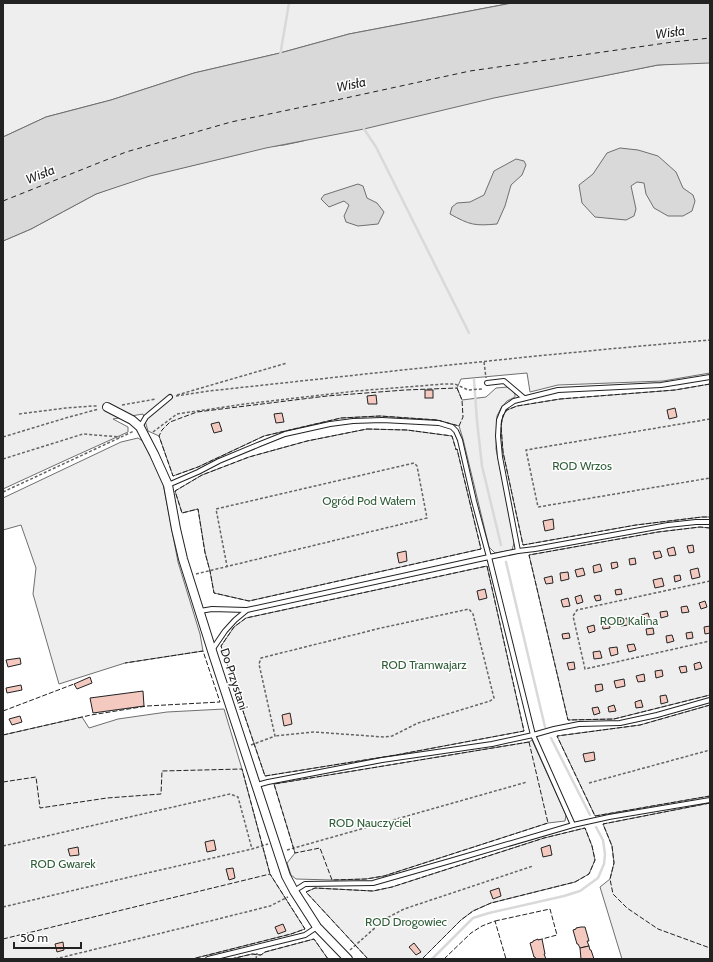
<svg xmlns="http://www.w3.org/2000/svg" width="713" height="962" font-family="Cabin,sans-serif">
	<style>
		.green { fill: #eee; stroke: #6f6f6f }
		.water { fill: #d9d9d9; stroke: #6f6f6f }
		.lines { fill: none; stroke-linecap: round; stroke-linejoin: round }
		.stream { stroke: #d9d9d9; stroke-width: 2.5 }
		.ferry { stroke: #222; stroke-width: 1; stroke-dasharray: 5 4; stroke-linecap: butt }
		.building { fill: #f3c9c0; stroke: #222 }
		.lane-casing { stroke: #222; stroke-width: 6 }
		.street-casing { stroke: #222; stroke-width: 10 }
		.path { stroke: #646464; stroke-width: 1.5; stroke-dasharray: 3 2; stroke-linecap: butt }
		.lane { stroke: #fff; stroke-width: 4 }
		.street { stroke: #fff; stroke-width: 8 }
		.fence { stroke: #222; stroke-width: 1; stroke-dasharray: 5 2; stroke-linecap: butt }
		.labels { text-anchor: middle; stroke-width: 3; stroke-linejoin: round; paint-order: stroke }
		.park-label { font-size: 12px; fill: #2f5e38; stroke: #fff }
		.street-label { font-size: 12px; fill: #222; stroke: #fff }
		.water-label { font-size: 13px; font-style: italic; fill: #222; stroke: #fff }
	</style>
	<rect width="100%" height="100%" fill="#fff"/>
	<g class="green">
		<path d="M3,3H512L349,34L280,53L194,73L111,100L46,117L3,137Z"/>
		<path d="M710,61V373L663,381L558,385L530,392L527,373L461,379L457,388L462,400L486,397L496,388L508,387L515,394V397L507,401L501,408L497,416L496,449L515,540L512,550L495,553L489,547L463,439L459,426L437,420L380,416L341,418L264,436L198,467L173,476L159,436L148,431L143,414L113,419L128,427V432L66,460L3,489V241L31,229L96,194L140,178L244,153L257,148L284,145L303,141L329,130L658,65Z"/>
		<path d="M710,384V517H702L636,525L523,545L503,452L501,426L503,415L507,410L517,406L560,399L675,390Z"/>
		<path d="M367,429L407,430L452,436L456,449H457L481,549L249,601L214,593L210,571L205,552L198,509L182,513L175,491L202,475L249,457L307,441Z"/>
		<path d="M138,438L144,442L163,483L178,562L200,634L203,651L125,663L59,684L33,594L36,568L21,525L3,530V498L121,442Z"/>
		<path d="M700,527L710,528V695L614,719L568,720L529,555L658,532Z"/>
		<path d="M487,566L524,731L396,755L265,776L221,646L234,627L246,618Z"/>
		<path d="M710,705V796L595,816L557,736L640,725Z"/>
		<path d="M224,709L242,769L270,874L305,929L291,934L192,959H3V735L82,717L89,728L118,719L167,712Z"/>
		<path d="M532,740L566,815L565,821L548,823L384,876L366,879L332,880L296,879L291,875L287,863L295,853L274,784L529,742Z"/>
		<path d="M710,803V959H622L600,887L610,879L614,863L612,846L603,824Z"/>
		<path d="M585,828L592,846L595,860L589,874L575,882L491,903L473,911L461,920L422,959H368L306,892L315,888L373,891L392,887L544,838Z"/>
		<path d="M314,939L328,959H231L252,954L261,955L265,952Z"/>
	</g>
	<g class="water">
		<path d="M512,3H710V63L658,65L494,98L364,129L266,148L150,176L96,194L31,229L3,241V137L46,117L111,100L194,73L280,53L349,34Z"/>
		<path d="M620,148L638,150L658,156L676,172L683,188L693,195L695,201L692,211L683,216H668L654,208L646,194L644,183L637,182L631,186L636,209L634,216L626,220L595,217L582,203L579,185L593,174L607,153Z"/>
		<path d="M516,159L524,161L526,165L522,175L511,185L505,206L497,224C474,226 470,225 450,214L452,207L457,203L470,202L484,195L494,171Z"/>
		<path d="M358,184L363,186L367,198L377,203L384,212L378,224L358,226L346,222L344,216L349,205L344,201L329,207L321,199L324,195Z"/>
	</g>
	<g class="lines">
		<g class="stream">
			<path d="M280,56L289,3"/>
			<path d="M364,129L376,147L469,333"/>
			<path d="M474,380L477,421L482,466L501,545"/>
			<path d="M506,562L545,727"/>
			<path d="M551,738L590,815"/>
			<path d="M432,959L473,918L489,913L564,896L580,891L598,878L604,864L605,854L603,840L596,827"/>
		</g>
		<path class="ferry" d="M3,201L126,152L231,122L341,99L470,71L673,42L710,38"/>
	</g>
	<g class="building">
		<rect x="425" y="390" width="8" height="8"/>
		<path d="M376,395L377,404H368L367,396Z"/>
		<path d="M675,408L677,417L669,419L667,410Z"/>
		<path d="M282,413L284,422L276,423L274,414Z"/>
		<path d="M219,422L222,431L214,433L211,424Z"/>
		<path d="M553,519L554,529L545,531L543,521Z"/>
		<path d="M693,545L694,552L689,553L687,546Z"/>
		<path d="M674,547L676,555L669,556L667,549Z"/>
		<path d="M406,551L407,561L399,563L397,553Z"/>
		<path d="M660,551L662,557L655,559L653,552Z"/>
		<path d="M635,558L636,564L630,565L629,559Z"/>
		<path d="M617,562L618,567L612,569L611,563Z"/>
		<path d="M600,564L602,571L594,573L593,566Z"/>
		<path d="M583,568L585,575L577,577L575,570Z"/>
		<path d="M698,568L700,577L692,579L690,570Z"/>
		<path d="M568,572L569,579L561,581L560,573Z"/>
		<path d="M680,575L681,580L675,582L674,576Z"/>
		<path d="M552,576L553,583L546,584L544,578Z"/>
		<path d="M662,578L664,586L655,588L653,580Z"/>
		<path d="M485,589L487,598L479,600L477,591Z"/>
		<path d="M621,589L622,594L616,595L615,590Z"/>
		<path d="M581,595L583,602L577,604L575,597Z"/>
		<path d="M600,595L601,600L596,601L594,596Z"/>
		<path d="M568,598L570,606L563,607L561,600Z"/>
		<path d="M705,601L707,607L701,609L699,603Z"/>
		<path d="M687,606L689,612L682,613L681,607Z"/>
		<path d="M667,611L668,616L661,618L660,612Z"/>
		<path d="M648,613L650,620L643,622L641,615Z"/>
		<path d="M627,618L628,625L621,626L620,620Z"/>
		<path d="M609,621L610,628L603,629L602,623Z"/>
		<path d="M594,625L595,631L589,633L587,627Z"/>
		<path d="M710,626V633L705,634L704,627Z"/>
		<path d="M653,628L654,634L647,635L646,629Z"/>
		<path d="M692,632L693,638L687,639L686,633Z"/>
		<path d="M569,633L570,638L563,639L562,634Z"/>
		<path d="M672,635L674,641L667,643L666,636Z"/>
		<path d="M634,644L636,650L629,652L627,645Z"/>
		<path d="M617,647L618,654L611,656L609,648Z"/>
		<path d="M600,651L602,658L594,659L593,652Z"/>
		<path d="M20,658L21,664L8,667L6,660Z"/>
		<path d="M574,662L575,669L569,670L567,663Z"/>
		<path d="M700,662L702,668L695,670L694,664Z"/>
		<path d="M686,666L687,672L681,673L679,667Z"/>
		<path d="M662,670L663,676L656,678L655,671Z"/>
		<path d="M644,674L645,681L638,682L636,676Z"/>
		<path d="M90,677L92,683L77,689L74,684Z"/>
		<path d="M624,679L625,686L616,688L614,681Z"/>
		<path d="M602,684L603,690L596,692L595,685Z"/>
		<path d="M21,685L22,690L7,693L6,688Z"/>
		<path d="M143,691L144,706L93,713L90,698Z"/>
		<path d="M666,695L668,702L661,704L660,696Z"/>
		<path d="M641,700L643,707L636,708L635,702Z"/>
		<path d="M614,705L616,711L609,712L608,707Z"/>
		<path d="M598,707L600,713L594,715L592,708Z"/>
		<path d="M290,713L292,724L284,726L282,715Z"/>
		<path d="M20,716L22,722L12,725L9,719Z"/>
		<path d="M594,752L595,760L585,762L583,754Z"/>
		<path d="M214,840L216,850L207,852L205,842Z"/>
		<path d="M550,845L552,855L543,857L541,848Z"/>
		<path d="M78,847L79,855L70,856L68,849Z"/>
		<path d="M233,868L235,878L229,880L226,869Z"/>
		<path d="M499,888L501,896L493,899L490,891Z"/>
		<path d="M283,924L286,931L278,934L275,927Z"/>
		<path d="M581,927H585L589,941H587L589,946L580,948L578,944H577L573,930L576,929V928Z"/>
		<path d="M538,939V940L542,939L545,954H544L546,959H536L535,957H534L530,943L533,942V941Z"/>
		<path d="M63,942L64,950L57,952L55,944Z"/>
		<path d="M414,943L421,952L416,955L409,947Z"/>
		<path d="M589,946L590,950H591L594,959H581L580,948Z"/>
	</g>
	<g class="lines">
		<g class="lane-casing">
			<g id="lane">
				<path d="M487,383L504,381L524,398"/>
				<path d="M140,427L146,417L170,397"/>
				<path d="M168,485L198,472L219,461L260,444L285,434L330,424L353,421L382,420L439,423L452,427L456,431L460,440L474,501L489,557L518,551L535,549L668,525L696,522H710"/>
				<path d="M518,551L500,457L498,436L499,420L504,408L514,401L558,390L661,385L710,377"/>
				<path d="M200,611L212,609L246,610"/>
				<path d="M212,650L225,631L235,620L247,610L489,557L533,735L573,825L450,861L373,883L305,884L294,891"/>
				<path d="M257,785L268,782L382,760L492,744L533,735L554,729L579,724L620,723L657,715L710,700"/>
				<path d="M573,825L609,817L710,800"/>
				<path d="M208,959L305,935L317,927"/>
			</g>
		</g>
		<g class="street-casing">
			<path id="street" d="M107,407L132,420L140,427L154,454L168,485L176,529L183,559L213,654L286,876L294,891L317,927L348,959"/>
		</g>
		<g class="path">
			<path d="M484,362L486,378"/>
			<path d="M177,395L287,363"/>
			<path d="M176,396L209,391C376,373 543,354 710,340"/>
			<path d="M122,405L156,399"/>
			<path d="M19,414L66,408L92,406H98"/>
			<path d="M710,419L526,450L538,507L710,478"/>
			<path d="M153,432L177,414L245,404L356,391L444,384H455L468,390L482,389L483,388"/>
			<path d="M3,437L69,417L99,409"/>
			<path d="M3,459L83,434L120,437"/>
			<path d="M3,492L134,431"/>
			<path d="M196,574L427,518L417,466L414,463L216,509L227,566"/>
			<path d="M710,581L577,610L573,616L585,669L710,641"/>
			<path d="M251,745L275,736L259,664L261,658L381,628L469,609L473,614L494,698L490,701L418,723L392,736L384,737L314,732L275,736"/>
			<path d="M589,783L710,750"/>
			<path d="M3,846L230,794L238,797L252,849"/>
			<path d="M287,850L527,782"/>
			<path d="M3,907L134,876L252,849L268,844"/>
			<path d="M350,950L385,919L404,909L533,866"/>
			<path d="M55,959L174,930L270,906L288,897"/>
			<path d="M256,959L257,953"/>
		</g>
		<use href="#lane" class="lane"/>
		<use href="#street" class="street"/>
		<g class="fence">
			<path d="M710,384L675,390L560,399L517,406L507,410L503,415L501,426L503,452L523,545L636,525L702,517H710"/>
			<path d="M457,388L462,400L463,417L459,426L437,420L380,416L341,418L264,436L198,467L173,476L159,436L162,430L170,422L197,412L327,396L405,390Z"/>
			<path d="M367,429L407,430L452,436L456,450L457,449L481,549L249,601L214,593L210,571L205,553L198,509L182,513L175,491L202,475L249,457L307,441Z"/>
			<path d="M710,528L700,527L658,532L529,555L568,720L614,719L710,695"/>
			<path d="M487,566L524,731L396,755L265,776L221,646L234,627L246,618Z"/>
			<path d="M710,705L640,725L557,736L595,816L710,796"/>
			<path d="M3,711L74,684"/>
			<path d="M3,735L91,715L147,706L220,702L203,651L125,663"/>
			<path d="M529,742L548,823L384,876L366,879L332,880L320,848L295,853L274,784Z"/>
			<path d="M3,782L36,777L40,808L107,798L161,794L162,771L242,769L270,874"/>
			<path d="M710,803L603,824L612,846L614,863L610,879L613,894L627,908L658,929L710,948"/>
			<path d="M495,921L550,909L557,935L542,939"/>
			<path d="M3,939L270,874L305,929L291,934L192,959"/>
			<path d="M231,959L252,954L261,955L265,952L314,939L328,959"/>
			<path d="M368,959L306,892L315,888L373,891L392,887L544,838L585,828L592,846L595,860L589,874L575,882L491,903L473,911L461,920L422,959"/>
			<path d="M444,959L471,933L482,926L495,921L506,959"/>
		</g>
	</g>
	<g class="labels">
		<g class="park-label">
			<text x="582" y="470">ROD Wrzos</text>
			<text x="369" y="505">Ogród Pod Wałem</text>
			<text x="629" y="625">ROD Kalina</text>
			<text x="424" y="669">ROD Tramwajarz</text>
			<text x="370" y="827">ROD Nauczyciel</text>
			<text x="63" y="868">ROD Gwarek</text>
			<text x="406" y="926">ROD Drogowiec</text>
		</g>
		<g class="street-label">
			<text transform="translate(234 679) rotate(72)" y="4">Do Przystani</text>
		</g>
		<g class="water-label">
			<text transform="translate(670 32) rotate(-8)" y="5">Wisła</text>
			<text transform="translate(351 84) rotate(-12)" y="5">Wisła</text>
			<text transform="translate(40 174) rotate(-22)" y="5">Wisła</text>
		</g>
	</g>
	<rect width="713" height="962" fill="none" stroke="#222222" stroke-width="8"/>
	<path d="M14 942v6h67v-6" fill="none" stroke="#222222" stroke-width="2"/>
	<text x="20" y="942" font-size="12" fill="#222222" stroke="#ffffff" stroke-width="3" paint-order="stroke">50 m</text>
</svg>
